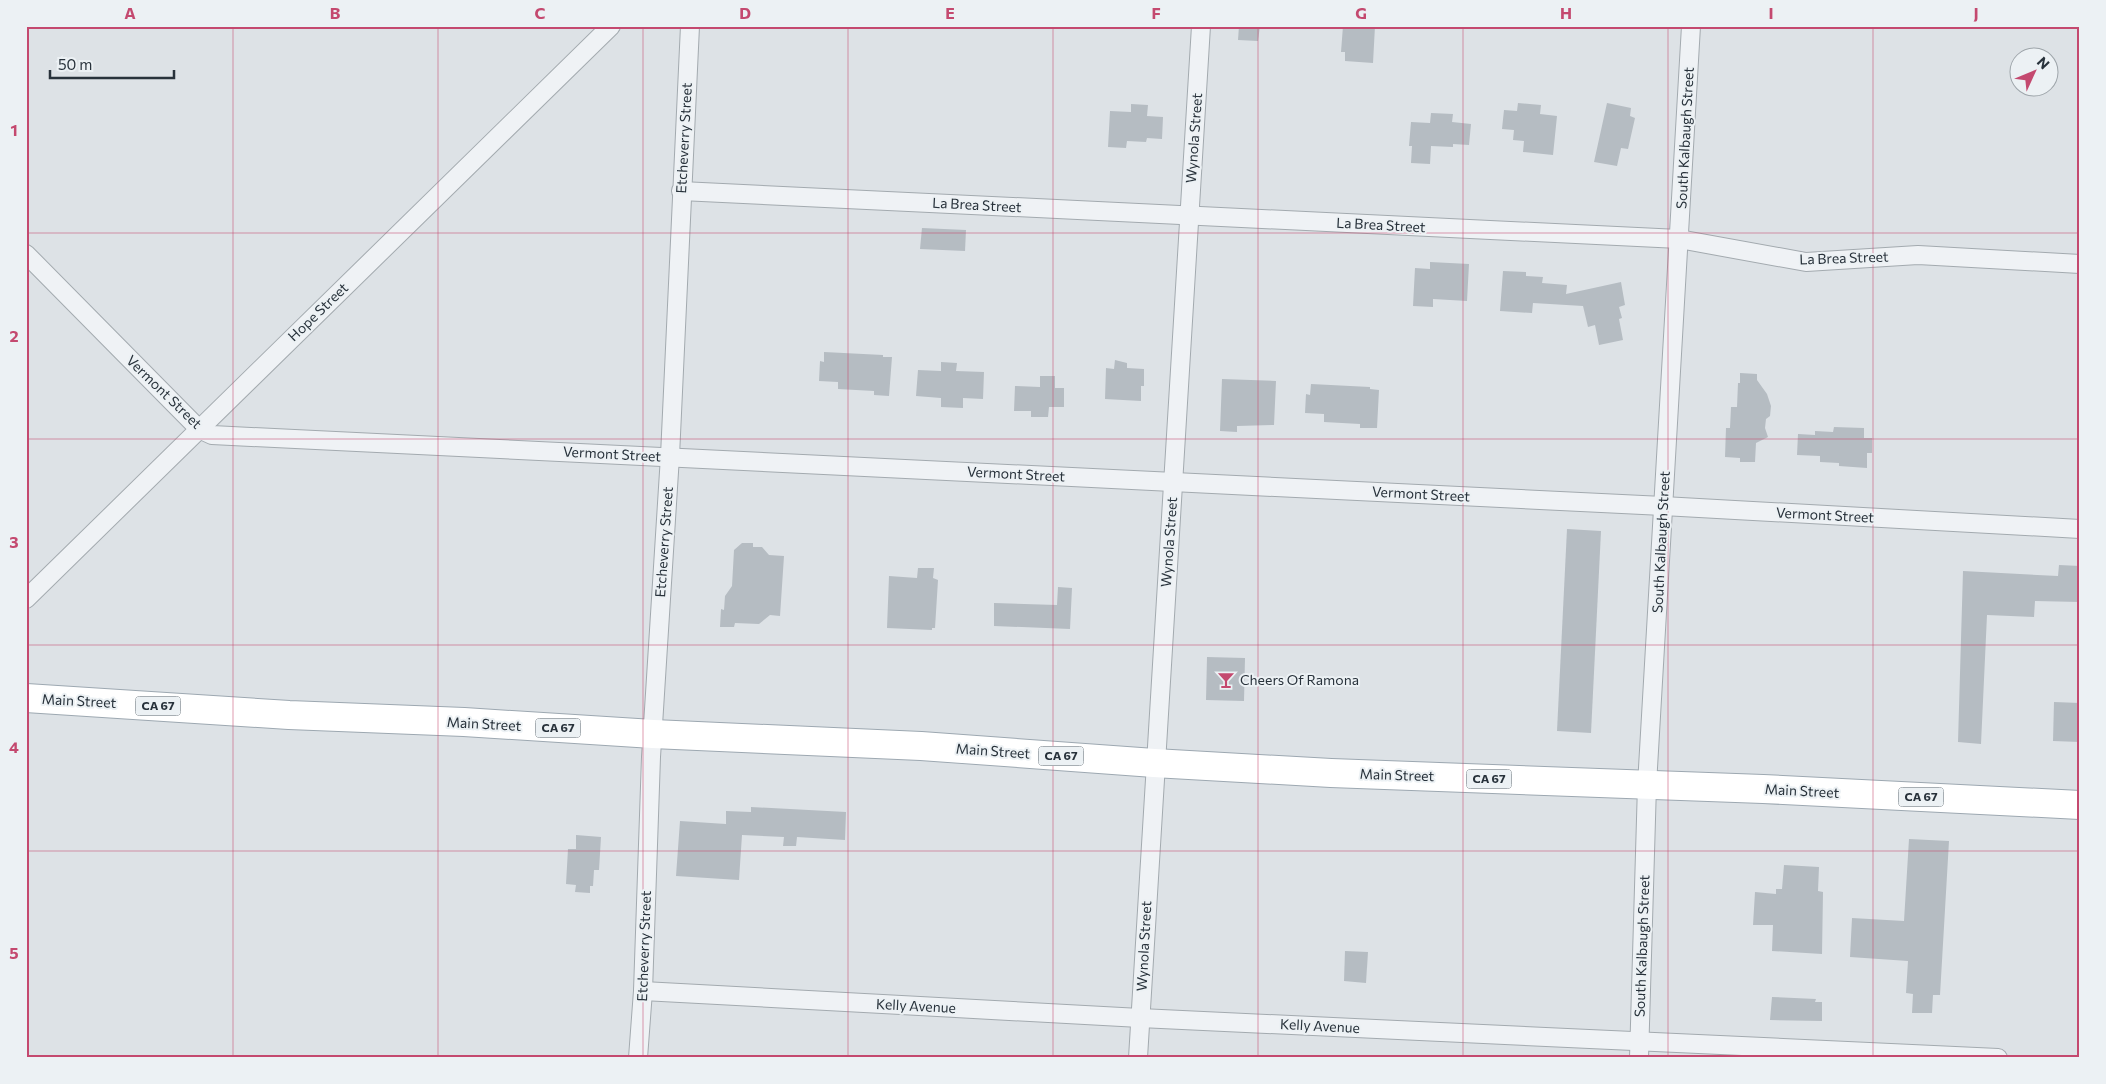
<svg xmlns="http://www.w3.org/2000/svg" width="2106" height="1084" font-family="Commissioner,sans-serif">
	<style>
		.building { fill: #b5bcc2 }
		.lines { fill: none; stroke-linecap: round; stroke-linejoin: round }
		.minor-casing { stroke: #a3aaaf; stroke-width: 20 }
		.primary-casing { stroke: #9da8b1; stroke-width: 30 }
		.minor { stroke: #eff2f5; stroke-width: 18 }
		.primary { stroke: #fff; stroke-width: 28 }
		.grid { fill: none; stroke: #c4496f; stroke-width: 1; stroke-opacity: 0.55 }
		.labels { text-anchor: middle; stroke-width: 4; stroke-linejoin: round; paint-order: stroke }
		.shield { fill: #ecf1f4; stroke: #636b72; stroke-width: 1 }
		.shield-label { font-size: 12px; font-weight: bold; fill: #28323b }
		.street-label { font-size: 14px; fill: #28323b; stroke: #ecf1f4 }
		.poi-label { font-size: 14px; fill: #28323b; stroke: #ecf1f4; text-anchor: start }
		.neatline { fill: none; stroke: #c4496f; stroke-width: 2 }
		.grid-label { font-size: 16px; text-anchor: middle; font-weight: bold; fill: #c4496f }
	</style>
	<rect width="100%" height="100%" fill="#dde2e6"/>
	<g class="building">
		<path d="M1239,26H1260L1258,41L1238,40Z"/>
		<path d="M1343,26H1375L1373,63L1345,61V52H1341Z"/>
		<path d="M1518,103L1541,105L1540,114L1557,116L1553,155L1523,152L1524,141L1513,140L1514,130L1502,129L1504,110L1517,111Z"/>
		<path d="M1607,103L1631,108L1630,116L1635,118L1628,149L1621,148L1617,166L1594,162Z"/>
		<path d="M1131,104L1148,105L1147,116L1163,117L1162,139L1147,138L1146,142L1127,141L1126,148L1108,147L1110,111L1131,112Z"/>
		<path d="M1431,113L1453,114L1452,122L1471,124L1469,145L1453,144V147L1431,146L1430,164L1411,163L1412,146H1409L1411,122L1430,123Z"/>
		<path d="M922,228L966,230L965,251L920,249Z"/>
		<path d="M1430,262L1469,264L1467,301L1433,299V307L1413,306L1415,268L1430,269Z"/>
		<path d="M1503,271L1526,272V276L1543,277L1542,283L1567,285L1566,294L1621,282L1625,305L1619,307L1622,318L1619,319L1623,340L1599,345L1595,325L1588,327L1583,306L1533,303L1532,313L1500,311Z"/>
		<path d="M824,352L883,355V357H892L889,396L874,395V391L838,389V382L819,381L820,361L824,362Z"/>
		<path d="M1115,360L1127,363V368L1144,369V386H1141V401L1105,399L1106,368L1114,369Z"/>
		<path d="M941,362L957,363L956,371L984,372L983,399L963,398V408L941,407V398L916,396L918,370L941,371Z"/>
		<path d="M1740,373L1757,374V380L1767,394L1771,406L1770,416L1766,419L1765,428L1768,437L1756,443L1755,462H1740V458L1725,457L1726,428H1730L1731,407H1737L1738,383H1740Z"/>
		<path d="M1040,376H1055V388H1064V407H1049L1048,417H1031V411H1014L1015,386L1040,387Z"/>
		<path d="M1222,379L1276,381L1274,425L1237,426V432L1220,431Z"/>
		<path d="M1311,384L1370,387V389L1379,390L1377,428H1360V424L1324,422V414L1305,413L1306,394L1310,395Z"/>
		<path d="M1834,427L1864,428V438H1872V453H1867V468L1839,466V463L1820,462V456L1797,455L1798,434L1815,435V431L1833,432Z"/>
		<path d="M1567,529L1601,531L1591,733L1557,731Z"/>
		<path d="M742,543H753V547H762L769,555L784,556L780,616L770,615L759,624L735,623L734,627H720L721,609L724,610L725,596L732,586L734,550Z"/>
		<path d="M2059,565L2080,566V602L2035,601L2034,617L1987,615L1981,744L1958,742L1963,571L2058,576Z"/>
		<path d="M918,568H934L933,578L938,580L935,628H932V630L887,628L889,576L917,578Z"/>
		<path d="M1058,587L1072,588L1070,629L994,626V603L1057,605Z"/>
		<path d="M1207,657L1245,658L1244,701L1206,700Z"/>
		<path d="M2054,702L2080,703V742L2053,741Z"/>
		<path d="M751,807L846,812L845,840L797,837L796,846H783L784,837L742,835L739,880L676,876L680,821L726,824V811L751,812Z"/>
		<path d="M576,835L601,837L599,870H594L593,886H590V893L575,892L576,885L566,884L568,849H576Z"/>
		<path d="M1909,839L1949,841L1940,995H1933L1932,1013H1912L1913,994L1906,993L1908,961L1850,957L1852,918L1904,921Z"/>
		<path d="M1784,865L1819,867L1818,891L1823,892L1822,954L1772,951L1773,925H1753L1755,892L1776,894V889H1782Z"/>
		<path d="M1345,951L1368,952L1366,983L1344,981Z"/>
		<path d="M1772,997L1816,999L1815,1002H1822V1021L1770,1020Z"/>
	</g>
	<g class="lines">
		<g class="minor-casing">
			<g id="minor">
				<path d="M681,191L1679,239L1806,262L1918,255L2080,264"/>
				<path d="M26,254L199,429L212,435L1663,506L2080,529"/>
				<path d="M26,599L611,26"/>
				<path d="M643,991L1140,1018L1998,1058"/>
				<path d="M638,1058L643,991L651,757L670,456L690,26"/>
				<path d="M1138,1058L1201,26"/>
				<path d="M1639,1058L1647,785L1691,26"/>
			</g>
		</g>
		<g class="primary-casing">
			<path id="primary" d="M26,698L289,715L464,722L653,734L921,746L1154,763L1331,773L1763,789L2080,805"/>
		</g>
		<use href="#minor" class="minor"/>
		<use href="#primary" class="primary"/>
	</g>
	<path class="grid" d="M233,26V1058M438,26V1058M643,26V1058M848,26V1058M1053,26V1058M1258,26V1058M1463,26V1058M1668,26V1058M1873,26V1058M26,233H2080M26,439H2080M26,645H2080M26,851H2080"/>
	<defs>
		<g id="bar-bare" transform="scale(1.35)"><path d="M-6-5H6L.8 .8V4.5H3.5V6h-7V4.5H-.8V.8Z" fill="#c4496f" stroke="#ecf1f4" stroke-width="2.5" paint-order="stroke"/></g>
	</defs>
	<g fill-rule="evenodd">
		<use href="#bar-bare" x="1226" y="680"/>
	</g>
	<g class="labels">
		<g class="shield">
			<rect x="135.5" y="696.5" width="45" height="19" rx="4"/>
			<rect x="535.5" y="718.5" width="45" height="19" rx="4"/>
			<rect x="1038.5" y="746.5" width="45" height="19" rx="4"/>
			<rect x="1466.5" y="769.5" width="45" height="19" rx="4"/>
			<rect x="1898.5" y="787.5" width="45" height="19" rx="4"/>
		</g>
		<g class="shield-label">
			<text x="158" y="710">CA 67</text>
			<text x="558" y="732">CA 67</text>
			<text x="1061" y="760">CA 67</text>
			<text x="1489" y="783">CA 67</text>
			<text x="1921" y="801">CA 67</text>
		</g>
		<g class="street-label">
			<text transform="translate(684 138) rotate(-87)" y="5">Etcheverry Street</text>
			<text transform="translate(1194 138) rotate(-86)" y="5">Wynola Street</text>
			<text transform="translate(1685 138) rotate(-87)" y="5">South Kalbaugh Street</text>
			<text transform="translate(977 205) rotate(3)" y="5">La Brea Street</text>
			<text transform="translate(1381 225) rotate(3)" y="5">La Brea Street</text>
			<text transform="translate(1844 258) rotate(-2)" y="5">La Brea Street</text>
			<text transform="translate(318 312) rotate(-44)" y="5">Hope Street</text>
			<text transform="translate(164 392) rotate(44)" y="5">Vermont Street</text>
			<text transform="translate(612 454) rotate(3)" y="5">Vermont Street</text>
			<text transform="translate(1016 474) rotate(3)" y="5">Vermont Street</text>
			<text transform="translate(1421 494) rotate(3)" y="5">Vermont Street</text>
			<text transform="translate(1825 515) rotate(3)" y="5">Vermont Street</text>
			<text transform="translate(664 542) rotate(-86)" y="5">Etcheverry Street</text>
			<text transform="translate(1169 542) rotate(-86)" y="5">Wynola Street</text>
			<text transform="translate(1661 542) rotate(-87)" y="5">South Kalbaugh Street</text>
			<text transform="translate(79 701) rotate(3)" y="5">Main Street</text>
			<text transform="translate(484 724) rotate(3)" y="5">Main Street</text>
			<text transform="translate(993 751) rotate(4)" y="5">Main Street</text>
			<text transform="translate(1397 775) rotate(2)" y="5">Main Street</text>
			<text transform="translate(1802 791) rotate(3)" y="5">Main Street</text>
			<text transform="translate(644 946) rotate(-88)" y="5">Etcheverry Street</text>
			<text transform="translate(1144 946) rotate(-87)" y="5">Wynola Street</text>
			<text transform="translate(1642 946) rotate(-88)" y="5">South Kalbaugh Street</text>
			<text transform="translate(916 1006) rotate(3)" y="5">Kelly Avenue</text>
			<text transform="translate(1320 1026) rotate(3)" y="5">Kelly Avenue</text>
		</g>
		<g class="poi-label">
			<text x="1240" y="685">Cheers Of Ramona</text>
		</g>
	</g>
	<rect width="2106" height="1084" fill="none" stroke="#ecf1f4" stroke-width="55"/>
	<g transform="translate(2034 72) rotate(46)"><circle r="24" fill="#ecf1f4" stroke="#9ea5aa"/>
	<path d="M0-4L9 19L0 12L-9 19Z" fill="#c4496f"/>
	<text y="-8" font-size="14" font-weight="bold" text-anchor="middle" fill="#28323b">N</text>
	</g>
	<path d="M50 70v8h124v-8" fill="none" stroke="#28323b" stroke-width="2.5"/>
	<text x="58" y="70" font-size="15" fill="#28323b" stroke="#ecf1f4" stroke-width="4" paint-order="stroke">50 m</text>
	<rect x="28" y="28" width="2050" height="1028" class="neatline"/>
	<g class="grid-label">
		<text x="130" y="19">A</text>
		<text x="335" y="19">B</text>
		<text x="540" y="19">C</text>
		<text x="745" y="19">D</text>
		<text x="950" y="19">E</text>
		<text x="1156" y="19">F</text>
		<text x="1361" y="19">G</text>
		<text x="1566" y="19">H</text>
		<text x="1771" y="19">I</text>
		<text x="1976" y="19">J</text>
		<text x="14" y="136">1</text>
		<text x="14" y="342">2</text>
		<text x="14" y="548">3</text>
		<text x="14" y="753">4</text>
		<text x="14" y="959">5</text>
	</g>
</svg>
